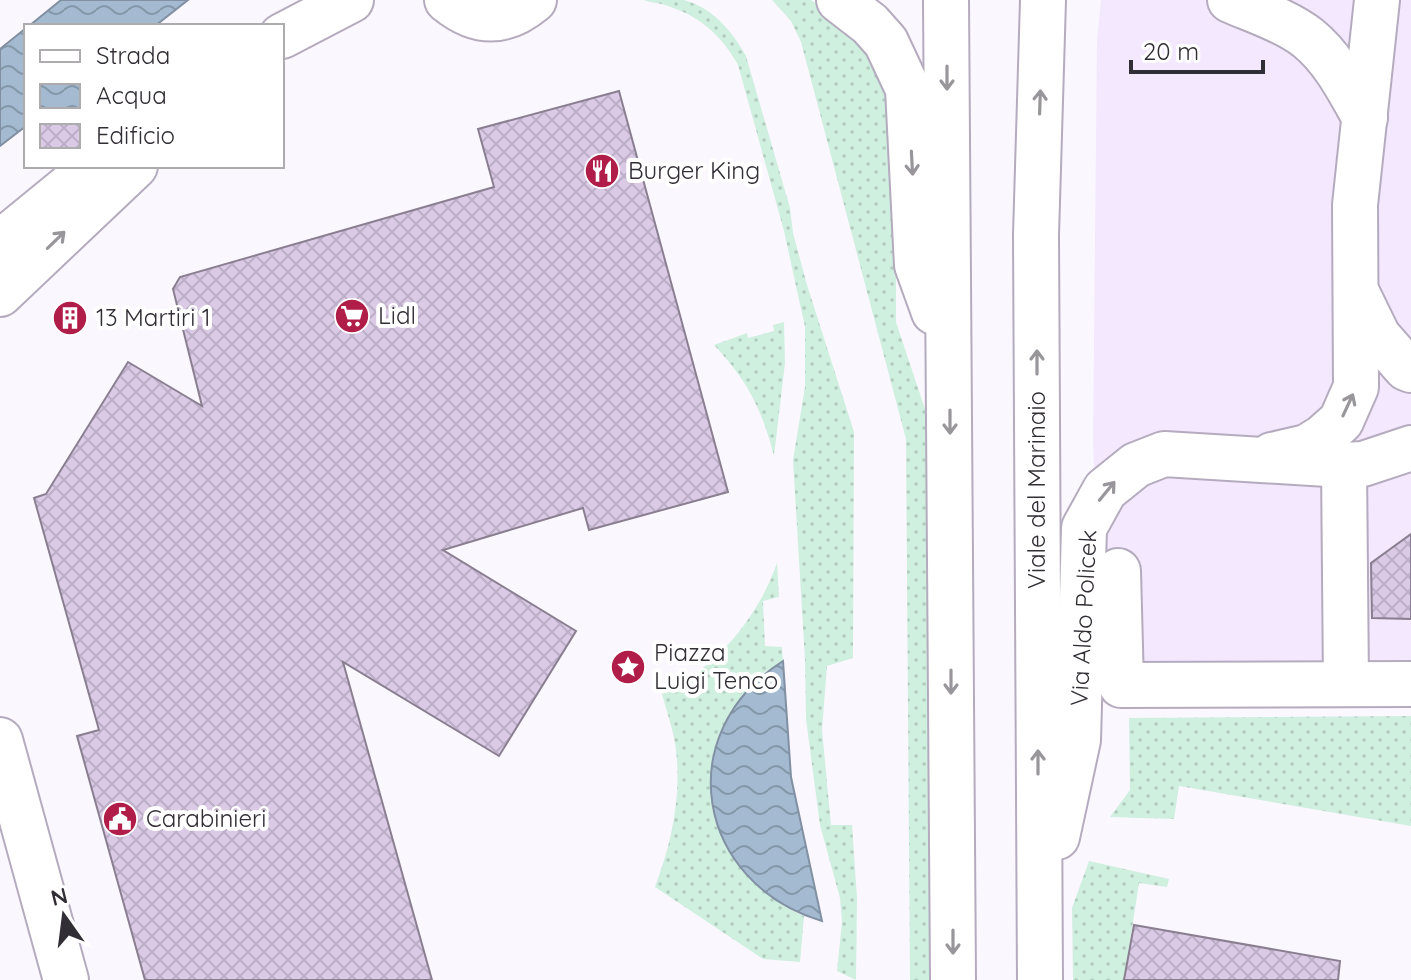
<svg xmlns="http://www.w3.org/2000/svg" width="1411" height="980" font-family="Quicksand,sans-serif">
	<style>
		.built { fill: #f3e8fd }
		.grass { fill: url(#grass-dots) }
		.water { fill: url(#water-waves); stroke: #8190a2; stroke-width: 2 }
		.building { fill: url(#building-cross-hatch); stroke: #8a7f91; stroke-width: 2 }
		.lines { fill: none; stroke-linecap: round; stroke-linejoin: round }
		.minor-casing { stroke: #b5abbe; stroke-width: 48 }
		.minor { stroke: #fff; stroke-width: 44 }
		.oneway { stroke: #98969a }
		.labels { text-anchor: middle; stroke-width: 8; stroke-linejoin: round; paint-order: stroke }
		.poi-label { font-size: 24px; fill: #322e35; stroke: #fff; text-anchor: start }
		.street-label { font-size: 24px; fill: #322e35; stroke: #fff }
	</style>
	<defs>
		<pattern id="grass-dots" width="8" height="8" patternUnits="userSpaceOnUse" patternTransform="scale(2)"><rect width="8" height="8" fill="#cfefdf"/><path d="M2 2h.1M6 6h.1" fill="none" stroke="#b2cdc0" stroke-width="1.8" stroke-linecap="round"/></pattern>
		<pattern id="water-waves" width="16" height="10" patternUnits="userSpaceOnUse" patternTransform="scale(2)"><rect width="16" height="10" fill="#a3bad1"/><path d="M0 5q4-4 8 0t8 0" fill="none" stroke="#8598aa"/></pattern>
		<pattern id="building-cross-hatch" width="8" height="8" patternUnits="userSpaceOnUse" patternTransform="scale(2)"><rect width="8" height="8" fill="#dacae6"/><path d="M0 0l8 8M0 8l8-8" fill="none" stroke="#bcaec6"/></pattern>
	</defs>
	<rect width="100%" height="100%" fill="#fbf7ff"/>
	<path class="built" d="M1101,0H1411V697L1104,698L1093,444L1097,40Z"/>
	<g class="grass">
		<path d="M644,0C657,0 672,0 684,0C713,8 732,31 746,56L790,208L793,233L807,285L854,432L853,658L827,666L822,730L831,825H852L857,898L856,980L837,971L842,922L840,898L820,825L806,719L805,660L793,460L805,387V327L784,231L738,65C722,36 701,17 668,6C661,3 651,3 644,0Z"/>
		<path d="M772,0H811L833,15L864,42L893,94L896,155V322L929,421L930,980H910L906,439L801,42L791,21Z"/>
		<path d="M784,322L785,363L774,456C762,409 747,380 714,345L747,333L748,338L774,331L773,325Z"/>
		<path d="M777,563L779,597L763,601L765,646L782,647L783,661L765,672L731,710L719,735L713,754L715,819L731,851L787,908L804,916L800,962L763,959L655,887C670,847 680,805 677,760C676,738 668,716 662,694C715,669 758,618 777,563Z"/>
		<path d="M1411,716V826L1179,786L1174,819L1110,817L1130,790L1129,718Z"/>
		<path d="M1089,861L1169,879L1167,887L1139,883L1124,980H1073L1072,908Z"/>
	</g>
	<g class="water">
		<path d="M61,0H188L155,26H29Z"/>
		<path d="M26,28V126L0,146V49Z"/>
		<path d="M783,661L791,777L822,921C696,883 669,734 783,661Z"/>
	</g>
	<g class="building">
		<path d="M619,91L728,492L589,530L583,508L443,550L576,631L499,756L343,662L432,980H145L77,736L99,730L34,498L46,494L128,362L202,406L173,289L180,277L494,187L478,129Z"/>
		<path d="M1411,534V619L1372,618L1371,563Z"/>
		<path d="M1134,925L1340,961L1338,980H1124Z"/>
	</g>
	<g class="lines">
		<g class="minor-casing">
			<g id="minor">
				<path d="M447,0C478,25 504,25 534,0"/>
				<path d="M839,0L870,24L886,42L908,89L917,265L934,312"/>
				<path d="M946,0L953,980"/>
				<path d="M1230,0C1255,11 1286,21 1308,38C1334,59 1349,90 1365,118"/>
				<path d="M282,36L351,0"/>
				<path d="M0,243L94,166"/>
				<path d="M0,294L135,166"/>
				<path d="M1358,295L1378,336L1406,368L1411,370"/>
				<path d="M1272,455L1307,447L1323,437L1341,421L1356,387L1355,205L1377,0"/>
				<path d="M1344,465L1346,684"/>
				<path d="M1118,571L1121,685L1411,684"/>
				<path d="M0,740L66,980"/>
				<path d="M1057,837L1078,740L1084,528L1105,490L1136,465L1164,454L1344,465L1363,464L1411,448"/>
				<path d="M1040,980L1036,235L1043,0"/>
			</g>
		</g>
		<use href="#minor" class="minor"/>
	</g>
	<defs><path id="oneway-shaft" d="M-6 0H5M1.5-3L5.5 0L1.5 3" fill="none" stroke-width="1.6" stroke-linecap="round" stroke-linejoin="round" transform="scale(2)"/></defs>
	<g class="oneway">
		<use href="#oneway-shaft" transform="translate(947 78) rotate(90)"/>
		<use href="#oneway-shaft" transform="translate(1040 102) rotate(-88)"/>
		<use href="#oneway-shaft" transform="translate(912 163) rotate(87)"/>
		<use href="#oneway-shaft" transform="translate(56 240) rotate(-44)"/>
		<use href="#oneway-shaft" transform="translate(1037 362) rotate(-90)"/>
		<use href="#oneway-shaft" transform="translate(1348 405) rotate(-65)"/>
		<use href="#oneway-shaft" transform="translate(950 422) rotate(90)"/>
		<use href="#oneway-shaft" transform="translate(1107 491) rotate(-51)"/>
		<use href="#oneway-shaft" transform="translate(951 682) rotate(90)"/>
		<use href="#oneway-shaft" transform="translate(1038 762) rotate(-90)"/>
		<use href="#oneway-shaft" transform="translate(953 942) rotate(90)"/>
	</g>
	<defs>
		<g id="restaurant-disc" transform="scale(1.8)"><circle r="9.5" fill="#b01d48" stroke="#fff"/><path d="M-5-6h1v4h1v-4h1v4h1v-4h1v5L-1.5 .5V6h-2V.5L-5-1ZM5-6V6H3V1.5H1.5Q1.5-4 5-6Z" fill="#fff"/></g>
		<g id="supermarket-disc" transform="scale(1.8)"><circle r="9.5" fill="#b01d48" stroke="#fff"/><path d="M-6-5.5h2.5l.6 2H6L4.5 2H-2.5L-4.4-4H-6ZM-1.5 3.2a1.3 1.3 0 1 0 .1 0ZM3 3.2a1.3 1.3 0 1 0 .1 0Z" fill="#fff"/></g>
		<g id="building-disc" transform="scale(1.8)"><circle r="9.5" fill="#b01d48" stroke="#fff"/><path d="M-4-6H4V6H1V3H-1V6H-4ZM-2.5-4.3h1.7v1.8h-1.7ZM.8-4.3h1.7v1.8H.8ZM-2.5-1h1.7V.8h-1.7ZM.8-1h1.7V.8H.8Z" fill="#fff"/></g>
		<g id="sight-disc" transform="scale(1.8)"><circle r="9.5" fill="#b01d48" stroke="#fff"/><path d="M0-6L1.8-2.2L6-1.7L2.9 1.2L3.7 5.4L0 3.3L-3.7 5.4L-2.9 1.2L-6-1.7L-1.8-2.2Z" fill="#fff"/></g>
		<g id="civic-disc" transform="scale(1.8)"><circle r="9.5" fill="#b01d48" stroke="#fff"/><path d="M-.6-6.5H3V-4.5H.6V-3L4-1V1h2V6H-6V1h2V-1L-.6-3ZM-1.2 2.5V6h2.4V2.5Z" fill="#fff"/></g>
	</defs>
	<g fill-rule="evenodd">
		<use href="#restaurant-disc" x="602" y="171"/>
		<use href="#supermarket-disc" x="352" y="316"/>
		<use href="#building-disc" x="70" y="318"/>
		<use href="#sight-disc" x="628" y="667"/>
		<use href="#civic-disc" x="120" y="819"/>
	</g>
	<g class="labels">
		<g class="poi-label">
			<text x="628" y="179">Burger King</text>
			<text x="378" y="324">Lidl</text>
			<text x="96" y="326">13 Martiri 1</text>
			<text x="654" y="661">Piazza<tspan x="654" dy="28">Luigi Tenco</tspan></text>
			<text x="146" y="827">Carabinieri</text>
		</g>
		<g class="street-label">
			<text transform="translate(1037 490) rotate(-90)" y="8">Viale del Marinaio</text>
			<text transform="translate(1084 618) rotate(-87)" y="8">Via Aldo Policek</text>
		</g>
	</g>
	<rect x="24" y="24" width="260" height="144" fill="#ffffff" stroke="#adabae" stroke-width="2"/>
	<rect x="40" y="50" width="40" height="12" fill="#ffffff" stroke="#adabae" stroke-width="2"/>
	<text x="96" y="64" font-size="24" fill="#322e35">Strada</text>
	<rect x="40" y="84" width="40" height="24" fill="url(#water-waves)" stroke="#adabae" stroke-width="2"/>
	<text x="96" y="104" font-size="24" fill="#322e35">Acqua</text>
	<rect x="40" y="124" width="40" height="24" fill="url(#building-cross-hatch)" stroke="#adabae" stroke-width="2"/>
	<text x="96" y="144" font-size="24" fill="#322e35">Edificio</text>
	<g transform="translate(64 916) rotate(346)" stroke="#ffffff" stroke-width="6" paint-order="stroke">
	<path d="M0-6L14 30L0 20L-14 30Z" fill="#322e35"/>
	<text y="-12" font-size="22" font-weight="bold" text-anchor="middle" fill="#322e35">N</text>
	</g>
	<path d="M1131 60v12h132v-12" fill="none" stroke="#322e35" stroke-width="4"/>
	<text x="1143" y="60" font-size="24" fill="#322e35" stroke="#ffffff" stroke-width="6" paint-order="stroke">20 m</text>
</svg>
